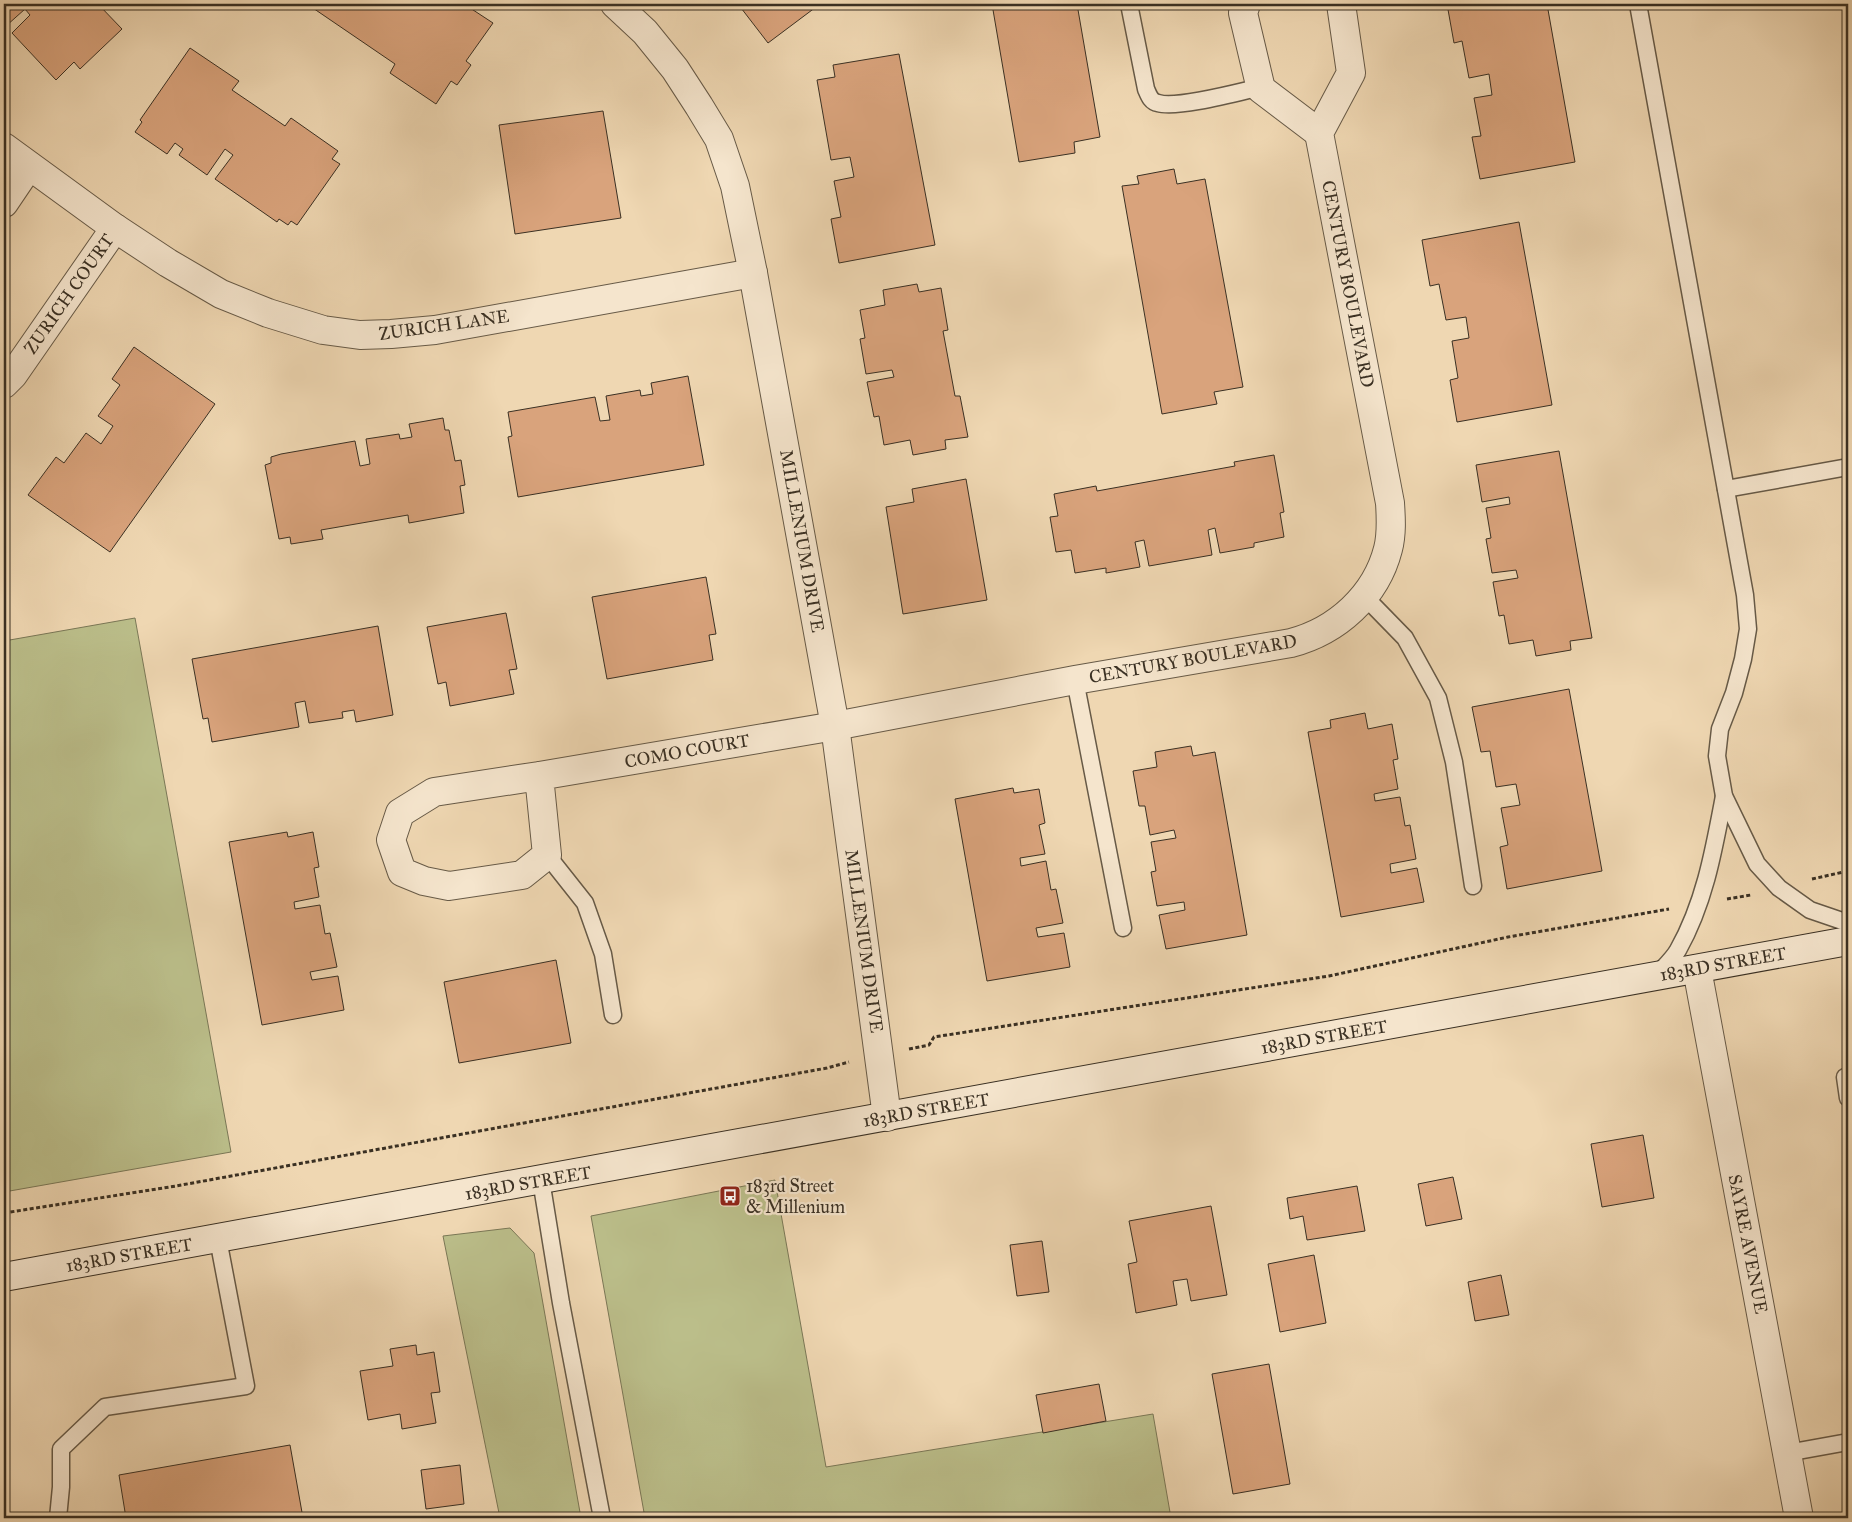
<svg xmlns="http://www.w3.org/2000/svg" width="1852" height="1522" font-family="'IM FELL Great Primer',serif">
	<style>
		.green { fill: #bbbe8a; stroke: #7a7756 }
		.building { fill: #d9a37c; stroke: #3a3023 }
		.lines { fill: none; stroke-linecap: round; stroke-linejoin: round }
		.lane-casing { stroke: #675a47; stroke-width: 19 }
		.street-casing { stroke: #675a47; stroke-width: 30 }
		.secondary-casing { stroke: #3a3023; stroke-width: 30 }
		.path { stroke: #3a3023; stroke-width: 3; stroke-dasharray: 4 2.5; stroke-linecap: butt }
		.lane { stroke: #f5e5cd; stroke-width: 16 }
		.street { stroke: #f5e5cd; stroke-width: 28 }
		.secondary { stroke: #f5e5cd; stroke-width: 28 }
		.labels { text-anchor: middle; stroke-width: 4.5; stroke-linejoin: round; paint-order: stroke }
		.street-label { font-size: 18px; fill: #3a3023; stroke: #f5e5cd }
		.poi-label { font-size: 18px; fill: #3a3023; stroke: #f5e5cd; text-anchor: start }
	</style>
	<rect width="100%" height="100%" fill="#efd7b2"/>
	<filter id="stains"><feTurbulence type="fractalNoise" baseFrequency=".004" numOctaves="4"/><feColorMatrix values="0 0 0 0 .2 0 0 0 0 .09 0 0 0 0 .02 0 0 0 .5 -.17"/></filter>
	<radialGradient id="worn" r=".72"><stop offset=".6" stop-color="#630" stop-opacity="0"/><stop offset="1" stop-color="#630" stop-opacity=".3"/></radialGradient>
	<g class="green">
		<path d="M135,618L231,1152L4,1192V641Z"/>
		<path d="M775,1180L826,1467L1153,1414L1171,1518H645L591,1216Z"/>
		<path d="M510,1228L534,1253L581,1518H500L443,1236Z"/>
	</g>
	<g class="building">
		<path d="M4,4H98L122,29L80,69L74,62L56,80L12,33L30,15L25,9L6,26L4,23Z"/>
		<path d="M307,4H452L456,6L457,4H464L493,23L466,61L471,65L457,85L451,81L436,104L390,73L395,64Z"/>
		<path d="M738,4H820L768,43Z"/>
		<path d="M992,4H1077L1100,137L1074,142L1075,153L1019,162Z"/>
		<path d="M1447,4H1547L1575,162L1480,179L1472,137L1481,136L1474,98L1492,95L1489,74L1469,78L1462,41L1454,43Z"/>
		<path d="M190,48L239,81L232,90L285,126L291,118L338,151L332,159L340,164L297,225L291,221L288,225L279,219L277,222L215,179L233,155L225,149L207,175L179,155L183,149L175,143L167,154L135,132L142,122L140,120Z"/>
		<path d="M899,54L935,245L839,263L831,219L841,217L834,181L854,177L850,157L831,160L817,80L835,77L833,65Z"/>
		<path d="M603,111L621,218L515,234L499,125Z"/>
		<path d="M1174,169L1177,184L1205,179L1243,387L1214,392L1217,404L1162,414L1122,186L1139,184L1137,176Z"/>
		<path d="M1519,222L1552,405L1457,422L1450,380L1458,378L1452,341L1469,338L1466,317L1446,320L1439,284L1430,286L1422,240Z"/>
		<path d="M917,284L919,292L941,288L948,330L943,331L955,396H960L968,437L945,440L946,449L913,455L910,440L884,445L879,416L874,417L867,382L894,377L892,370L866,374L860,339L865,338L860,310L885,305L883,290Z"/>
		<path d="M134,347L215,404L110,552L28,495L56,457L64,463L86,433L101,444L113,426L98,416L120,385L112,379Z"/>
		<path d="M688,376L704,465L518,497L508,437L512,436L508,412L595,397L600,421L610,420L606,396L640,390L641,396L653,394L651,383Z"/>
		<path d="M443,418L445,430H449L455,461L461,460L465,485L460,486L464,513L409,523L408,515L321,530L323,539L291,544L290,537L279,539L265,465L271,463V457L281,454L355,441L360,466L370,464L366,439L399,434L400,439L412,437L409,424Z"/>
		<path d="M1559,451L1592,638L1570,641L1571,650L1536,656L1533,640L1509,644L1504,615L1499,616L1493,582L1518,578L1516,570L1492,573L1486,539L1491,538L1486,508L1510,504L1509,497L1482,502L1476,465Z"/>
		<path d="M1274,455L1284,512L1280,513L1284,537L1254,543V547L1220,553L1215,528L1208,530L1212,555L1149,566L1144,540L1135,542L1140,567L1106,573V568L1075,573L1071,550L1056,552L1050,517L1058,516L1054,494L1096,486L1097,491L1235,466L1234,462Z"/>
		<path d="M966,479L987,600L903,614L886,507L914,502L912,489Z"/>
		<path d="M706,577L716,634L709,635L713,660L607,679L592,597Z"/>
		<path d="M506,613L517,669L509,670L514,694L450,706L446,682L438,684L427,627Z"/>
		<path d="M378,626L393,715L356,722L354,710L342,712L343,718L309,723L305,701L295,703L299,727L212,742L208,718L203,719L192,659Z"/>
		<path d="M1569,689L1602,871L1507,889L1500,847L1508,845L1501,808L1520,805L1516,784L1496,787L1490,751L1481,752L1472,707Z"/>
		<path d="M1365,713L1368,729L1392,724L1398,759L1393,760L1398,789L1374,794L1375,801L1400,797L1405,826L1410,825L1416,859L1390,864L1391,873L1417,868L1424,902L1341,917L1308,732L1331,728L1330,720Z"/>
		<path d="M1191,746L1193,756L1215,752L1247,935L1166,949L1159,915L1185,910L1184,902L1157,906L1151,872L1156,871L1151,842L1176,838L1174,830L1150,835L1145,806H1139L1133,771L1157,767L1155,752Z"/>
		<path d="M1013,788L1014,793L1039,789L1045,823L1039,825L1045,854L1020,858L1021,866L1046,861L1051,890L1056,889L1063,923L1036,928L1038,937L1064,933L1070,967L987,981L955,799Z"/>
		<path d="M287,832L288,837L313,832L319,867L314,868L319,897L294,902L295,909L320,905L325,934L330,933L337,967L310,972L312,980L338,976L344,1010L262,1025L229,842Z"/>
		<path d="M556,960L571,1043L459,1063L444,982Z"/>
		<path d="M1643,1135L1654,1198L1602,1207L1591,1144Z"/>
		<path d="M1453,1177L1462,1219L1426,1226L1418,1184Z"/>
		<path d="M1357,1186L1365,1231L1307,1240L1303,1216L1290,1219L1287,1198Z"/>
		<path d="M1211,1206L1227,1295L1191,1301L1187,1279L1173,1281L1177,1305L1136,1313L1128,1264L1137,1262L1129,1221Z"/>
		<path d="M1042,1241L1049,1292L1017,1296L1010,1245Z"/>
		<path d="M1314,1255L1326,1323L1280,1332L1268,1264Z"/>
		<path d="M1501,1275L1509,1315L1475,1321L1468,1282Z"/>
		<path d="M416,1345L417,1355L434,1352L440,1392L431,1393L436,1423L402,1429L400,1414L368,1420L360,1371L393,1366L390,1349Z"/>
		<path d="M1269,1364L1290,1484L1233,1494L1212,1374Z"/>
		<path d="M1099,1384L1106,1421L1043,1433L1036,1395Z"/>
		<path d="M290,1445L303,1518H126L119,1475Z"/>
		<path d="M460,1465L464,1504L426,1509L421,1470Z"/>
	</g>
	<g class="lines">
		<g class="lane-casing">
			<g id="lane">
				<path d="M1129,4L1146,89C1149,96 1151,102 1158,103C1177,109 1239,92 1261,87"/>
				<path d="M1638,4L1745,595L1748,629L1743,659L1734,693L1720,729L1717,756L1724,796L1757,864L1779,888L1810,910L1848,923"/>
				<path d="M1726,489L1848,467"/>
				<path d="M1365,597L1405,638L1438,698L1454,762L1473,886"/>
				<path d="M1075,680L1123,928"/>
				<path d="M547,855L585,903L603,954L613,1015"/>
				<path d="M1656,976C1663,968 1673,959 1678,950C1705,902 1714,849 1724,796"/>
				<path d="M1848,1077H1845L1848,1098"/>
				<path d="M541,1180L561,1303L602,1518"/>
				<path d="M1787,1453L1848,1442"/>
				<path d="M58,1518L61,1487V1449L105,1407L246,1386L218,1239"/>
			</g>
		</g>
		<g class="street-casing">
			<g id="street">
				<path d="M615,4L645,32L675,69L699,106L719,139L735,186L753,273L835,726L887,1117"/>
				<path d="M1246,4L1243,13L1261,89L1319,133"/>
				<path d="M4,147L115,228L168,263L221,294L268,313L323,330L360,335L391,334L435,330L753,273"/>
				<path d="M4,203L29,166"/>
				<path d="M4,384L13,375L115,228"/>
				<path d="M539,776L547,855L522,875L449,886L424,881L402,872L391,840L400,813L434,792L539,776L835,726L1075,680L1291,643C1337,631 1376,596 1388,549C1392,534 1391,518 1390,503L1319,133L1351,73L1341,4"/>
				<path d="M1697,969L1799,1518"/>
			</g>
		</g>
		<g class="secondary-casing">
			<path id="secondary" d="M4,1277L1848,941"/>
		</g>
		<g class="path">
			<path d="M1812,879L1848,871"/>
			<path d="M1727,899L1751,895"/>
			<path d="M909,1049L929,1045L934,1037L1329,976L1508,937L1669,909"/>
			<path d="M4,1213L176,1186L827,1068L849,1062"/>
		</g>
		<use href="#lane" class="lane"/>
		<use href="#street" class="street"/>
		<use href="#secondary" class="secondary"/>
	</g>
	<defs>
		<g id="bus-square" transform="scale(1.125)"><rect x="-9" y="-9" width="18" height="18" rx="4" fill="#8f2418" stroke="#f5e5cd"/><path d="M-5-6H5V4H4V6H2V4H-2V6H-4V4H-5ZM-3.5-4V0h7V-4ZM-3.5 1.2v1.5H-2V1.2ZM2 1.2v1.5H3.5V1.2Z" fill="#fff"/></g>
	</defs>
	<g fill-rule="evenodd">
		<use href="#bus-square" x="730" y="1196"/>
	</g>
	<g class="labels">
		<g class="street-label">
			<text transform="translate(1348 284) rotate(79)" y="6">CENTURY BOULEVARD</text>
			<text transform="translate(69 294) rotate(-55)" y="6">ZURICH COURT</text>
			<text transform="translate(444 325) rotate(-8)" y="6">ZURICH LANE</text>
			<text transform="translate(802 541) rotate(80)" y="6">MILLENIUM DRIVE</text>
			<text transform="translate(1193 659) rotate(-10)" y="6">CENTURY BOULEVARD</text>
			<text transform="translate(687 751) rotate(-10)" y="6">COMO COURT</text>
			<text transform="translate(864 941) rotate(82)" y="6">MILLENIUM DRIVE</text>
			<text transform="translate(1723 964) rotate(-10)" y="6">183RD STREET</text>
			<text transform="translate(1324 1037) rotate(-10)" y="6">183RD STREET</text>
			<text transform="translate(926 1110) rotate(-10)" y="6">183RD STREET</text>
			<text transform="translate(528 1183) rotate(-10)" y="6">183RD STREET</text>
			<text transform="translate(1748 1244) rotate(79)" y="6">SAYRE AVENUE</text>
			<text transform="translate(129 1255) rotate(-10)" y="6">183RD STREET</text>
		</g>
		<g class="poi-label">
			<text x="746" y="1192">183rd Street<tspan x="746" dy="21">&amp; Millenium</tspan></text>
		</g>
	</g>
	<rect width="1852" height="1522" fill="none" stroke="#efd7b2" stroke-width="20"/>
	<rect x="5" y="5" width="1842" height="1512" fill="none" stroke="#3a3023" stroke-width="2.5"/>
	<rect x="10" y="10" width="1832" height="1502" fill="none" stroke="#3a3023"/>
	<rect width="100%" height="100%" filter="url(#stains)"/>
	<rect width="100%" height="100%" fill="url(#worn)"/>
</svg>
